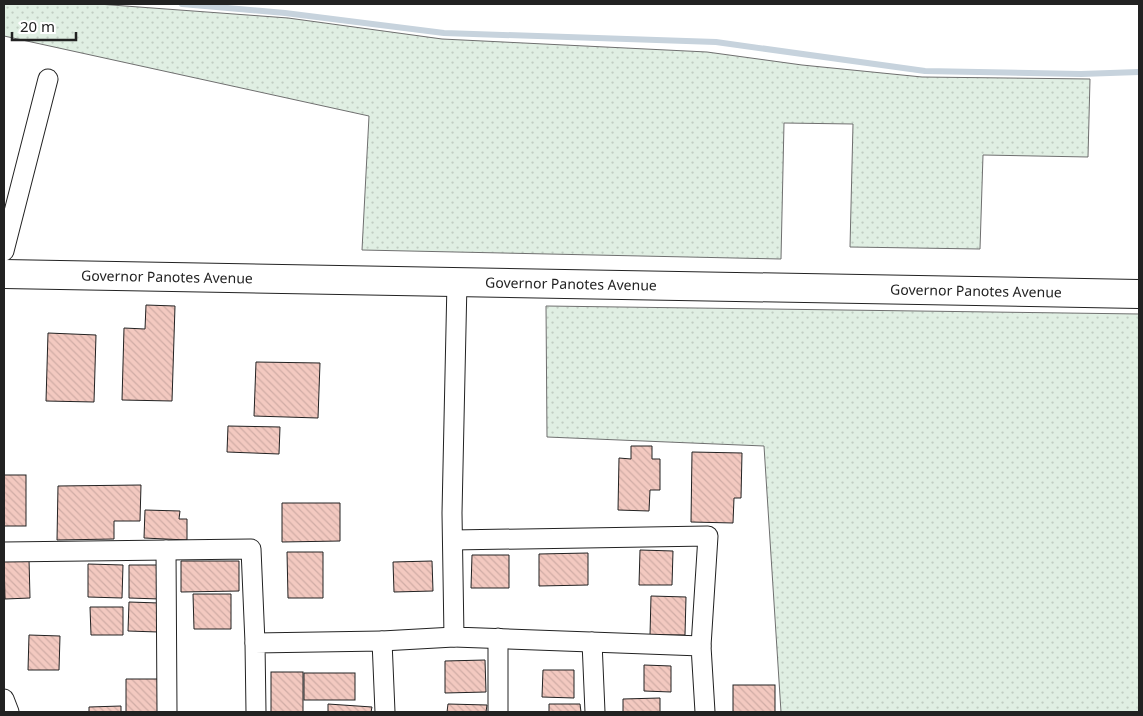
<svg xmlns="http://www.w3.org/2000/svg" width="1143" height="716" font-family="'Noto Sans',sans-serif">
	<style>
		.grass { fill: url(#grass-dots); stroke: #6f6f6f }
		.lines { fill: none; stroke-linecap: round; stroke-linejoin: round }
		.stream { stroke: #c7d3dd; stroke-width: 6 }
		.building { fill: url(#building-back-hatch); stroke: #222 }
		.street-casing { stroke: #222; stroke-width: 21 }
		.secondary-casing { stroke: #222; stroke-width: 30 }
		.street { stroke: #fff; stroke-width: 19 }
		.secondary { stroke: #fff; stroke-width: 28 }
		.labels { text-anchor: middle; stroke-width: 4; stroke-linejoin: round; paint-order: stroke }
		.street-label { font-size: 14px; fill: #222; stroke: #fff }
	</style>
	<defs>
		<pattern id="grass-dots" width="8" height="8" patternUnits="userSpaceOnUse" patternTransform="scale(1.25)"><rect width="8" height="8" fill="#e0efe3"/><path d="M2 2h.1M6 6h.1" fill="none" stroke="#c0cdc2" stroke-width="1.8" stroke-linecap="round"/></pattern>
		<pattern id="building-back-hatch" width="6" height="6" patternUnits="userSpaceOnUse" patternTransform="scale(1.25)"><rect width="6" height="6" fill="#f3c9c0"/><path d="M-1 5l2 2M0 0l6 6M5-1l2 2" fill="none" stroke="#d0aca5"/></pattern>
	</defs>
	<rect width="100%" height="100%" fill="#fff"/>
	<g class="grass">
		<path d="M4,4H98L288,18L442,39L707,52L802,65L922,77L1090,79L1088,157L983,155L980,249L850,247L853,124L784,123L781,259L362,250L369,116L4,36Z"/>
		<path d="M546,306L1139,314V712H781L764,446L547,437Z"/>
	</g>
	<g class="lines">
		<path class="stream" d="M182,4L285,13L444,33L716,42L925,71L1081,74L1139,72"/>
	</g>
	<g class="building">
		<path d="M146,305L175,306L172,401L122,400L124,328L145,329Z"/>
		<path d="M48,333L96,335L94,402L46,401Z"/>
		<path d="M256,362L320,363L318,418L254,416Z"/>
		<path d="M228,426L280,427L279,454L227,452Z"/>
		<path d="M631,446H652V459H660V490H650L649,511L618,510L619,458L631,459Z"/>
		<path d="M692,452L742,453L741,498H734L733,523L691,522Z"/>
		<rect x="4" y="475" width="22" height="51"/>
		<path d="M141,485L140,521H114V539L57,540L58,486Z"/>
		<path d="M282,503H340V541L282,542Z"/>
		<path d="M145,510L180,511L179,519H187V540L144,538Z"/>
		<path d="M640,550L673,551L672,585H639Z"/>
		<path d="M287,552H323V598H288Z"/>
		<path d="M588,553V585L539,586V554Z"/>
		<path d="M472,555H509V588H471Z"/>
		<path d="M29,559L30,598L5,599L4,560Z"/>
		<path d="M181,561H239V591L181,592Z"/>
		<path d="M432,561L433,591L394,592L393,562Z"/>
		<path d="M88,564L123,565L122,598L88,597Z"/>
		<path d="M129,565H161L160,599L129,598Z"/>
		<path d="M193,594H231V629H194Z"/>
		<path d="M651,596L686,597L685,635H650Z"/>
		<path d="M129,602L159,603L158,632L128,631Z"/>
		<path d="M90,607H123V635H91Z"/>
		<path d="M29,635L60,636L59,670H28Z"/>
		<path d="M485,660L486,692L445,693V661Z"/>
		<path d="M644,665L671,666V692L644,691Z"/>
		<path d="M543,670H574V698L542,697Z"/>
		<rect x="271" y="672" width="32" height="40"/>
		<rect x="304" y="673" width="51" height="27"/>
		<path d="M126,679H159L160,712H126Z"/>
		<rect x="733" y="685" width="42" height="27"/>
		<path d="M660,698V712H623V699Z"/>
		<path d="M328,704L372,707L371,712H328Z"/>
		<path d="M448,704L487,705L486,712H447Z"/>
		<path d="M549,704H580L581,712H549Z"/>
		<path d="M121,706V712H89V707Z"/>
	</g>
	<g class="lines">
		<g class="street-casing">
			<g id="street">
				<path d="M4,251L48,79"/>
				<path d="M457,282L452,513L454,637L701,646L705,712"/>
				<path d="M453,540L708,536L701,646"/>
				<path d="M166,550L167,712"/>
				<path d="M4,552L251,549L255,643"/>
				<path d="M382,641L454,637"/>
				<path d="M592,642L595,712"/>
				<path d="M4,699L9,712"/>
				<path d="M256,712L255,643L382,641L385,712"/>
				<path d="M498,712V638"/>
			</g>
		</g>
		<g class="secondary-casing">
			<path id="secondary" d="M4,274L1139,294"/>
		</g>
		<use href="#street" class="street"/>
		<use href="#secondary" class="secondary"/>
	</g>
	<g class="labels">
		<g class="street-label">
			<text transform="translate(167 277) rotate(1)" y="5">Governor Panotes Avenue</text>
			<text transform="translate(571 284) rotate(1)" y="5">Governor Panotes Avenue</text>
			<text transform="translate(976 291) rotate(1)" y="5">Governor Panotes Avenue</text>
		</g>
	</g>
	<rect width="1143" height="716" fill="none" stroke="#222222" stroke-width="10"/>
	<path d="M12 32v8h64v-8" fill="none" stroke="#222222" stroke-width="2.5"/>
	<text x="20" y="32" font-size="15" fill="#222222" stroke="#ffffff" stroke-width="4" paint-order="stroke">20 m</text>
</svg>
